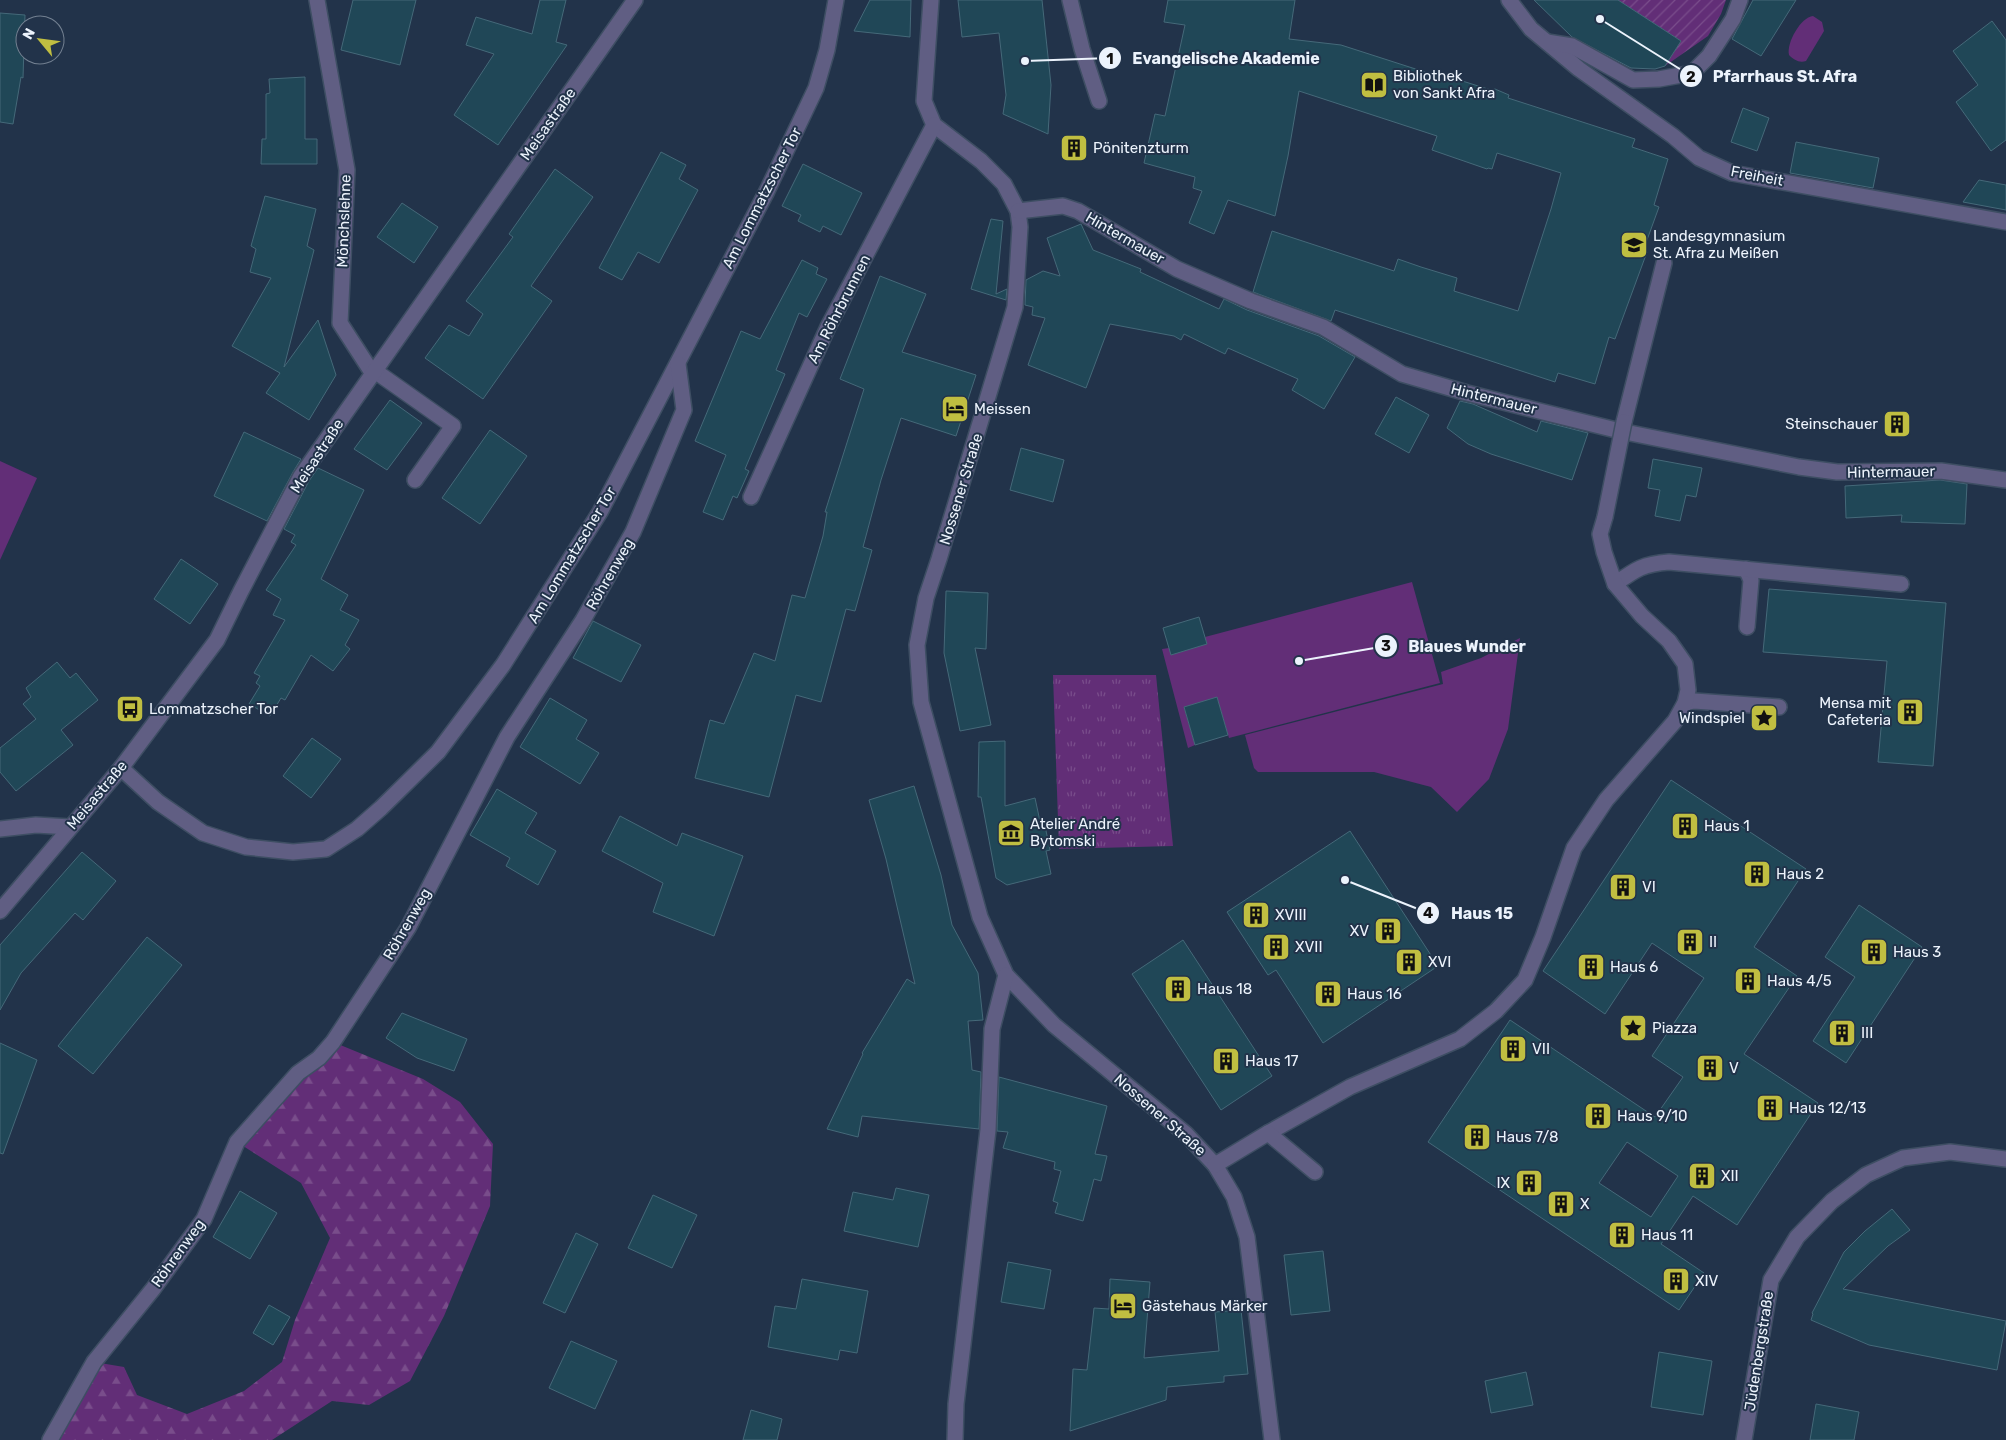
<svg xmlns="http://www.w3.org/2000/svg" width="2006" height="1440" font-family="Rubik,sans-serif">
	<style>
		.grass { fill: #622e77 }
		.forest { fill: url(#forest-firs) }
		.park { fill: url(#park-tufts) }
		.garden { fill: url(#garden-furrows) }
		.building { fill: #204757; stroke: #456979; fill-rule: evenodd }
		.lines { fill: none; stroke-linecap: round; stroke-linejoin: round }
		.minor-casing { stroke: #3e4e63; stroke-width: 18 }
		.minor { stroke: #605e83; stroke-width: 15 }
		.minor-bridge-casing { stroke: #3e4e63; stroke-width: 18; stroke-linecap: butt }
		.minor-bridge { stroke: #605e83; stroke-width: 15 }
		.labels { text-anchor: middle; stroke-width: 4; stroke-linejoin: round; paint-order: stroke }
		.poi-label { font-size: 15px; fill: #ecf3fc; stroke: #22334a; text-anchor: start }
		.street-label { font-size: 15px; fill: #ecf3fc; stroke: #22334a }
		.leader { fill: none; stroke: #ecf3fc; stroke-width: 2 }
		.callout-dot { fill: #ecf3fc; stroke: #22334a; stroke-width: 2 }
		.mark-label { font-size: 15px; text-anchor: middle; font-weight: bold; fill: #111 }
		.callout-label { font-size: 16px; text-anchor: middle; font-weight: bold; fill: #ecf3fc; stroke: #22334a; stroke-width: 4; stroke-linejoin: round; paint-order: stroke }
	</style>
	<defs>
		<pattern id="forest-firs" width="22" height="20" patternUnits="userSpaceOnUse" patternTransform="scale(1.25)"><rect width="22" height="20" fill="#622e77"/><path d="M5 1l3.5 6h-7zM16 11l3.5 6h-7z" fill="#794d8b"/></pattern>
		<pattern id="park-tufts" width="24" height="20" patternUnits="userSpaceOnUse" patternTransform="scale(1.25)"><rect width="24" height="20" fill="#622e77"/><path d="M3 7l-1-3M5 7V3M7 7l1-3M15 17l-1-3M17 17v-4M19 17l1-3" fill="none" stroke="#794d8b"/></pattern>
		<pattern id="garden-furrows" width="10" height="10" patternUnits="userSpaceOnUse" patternTransform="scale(1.25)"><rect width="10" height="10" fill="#622e77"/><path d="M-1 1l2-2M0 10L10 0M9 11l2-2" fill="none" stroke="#794d8b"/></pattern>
	</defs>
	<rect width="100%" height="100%" fill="#22334a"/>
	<g class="grass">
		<path d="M1813,16L1822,22L1824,31L1806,61C1799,63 1794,60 1789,55C1786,43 1801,17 1813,16Z"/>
		<path d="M0,461L37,478L0,560Z"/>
		<path d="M1412,582L1440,683L1229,738L1217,698L1184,707L1195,745L1188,748L1162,649L1169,648L1171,654L1207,644L1205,637Z"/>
		<path d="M1520,638L1508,729L1489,779L1457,812L1431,787L1374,772H1258L1254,768L1245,735L1443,684L1441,672L1481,658Z"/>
	</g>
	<path class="forest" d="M333,1042L423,1079L460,1102L493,1144L490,1206L444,1316L410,1381L369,1405L332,1401L272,1440H50L94,1362L124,1367L137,1395L187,1414L244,1391L282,1362L295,1320L330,1238L301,1183L237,1142Z"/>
	<path class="park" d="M1053,675H1156L1173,846L1059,849Z"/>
	<path class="garden" d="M1618,0H1726L1721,14L1708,36L1665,66L1681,41Z"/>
	<g class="building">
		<path d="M353,0H416L400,65L341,50Z"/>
		<path d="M540,0H566L556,42L567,45L498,145L454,115L494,54L466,45L476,17L532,34Z"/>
		<path d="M870,0H911L910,37L854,31Z"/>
		<path d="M958,0H1042L1051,85L1048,134L1003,114L1006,95L999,33L962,37Z"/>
		<path d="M1168,0H1295L1289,39L1341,45L1456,82V79L1491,90L1495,89L1509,95L1508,98L1635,139L1632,147L1668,159L1654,205L1659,207L1643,251L1647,252L1615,339L1609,337L1595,384L1558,373L1555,382L1335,310L1331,321L1253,292L1272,231L1394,271L1398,259L1421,267L1457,278L1454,291L1518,311L1551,209L1561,173L1497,153L1492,169L1488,168L1487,169L1432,150L1437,136L1299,91L1288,156L1275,216L1228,200L1214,234L1189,223L1202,191L1193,188L1195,177L1144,163L1155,114L1165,116L1185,25L1164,22Z"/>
		<path d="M1534,0H1618L1681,41L1665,66L1655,69L1631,68L1572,37Z"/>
		<path d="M1753,0H1796L1761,56L1732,39Z"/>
		<path d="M0,13L25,15L23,78L21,77L13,124L0,122Z"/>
		<path d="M1992,21L2006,40V140L1991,151L1956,102L1978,85L1953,51Z"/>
		<path d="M305,77V139H317V164H261L262,139H266V94L270,93L269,79Z"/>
		<path d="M1743,108L1769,118L1757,151L1731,142Z"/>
		<path d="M1796,142L1879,158L1873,188L1790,173Z"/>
		<path d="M661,152L686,165L679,179L698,190L659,263L638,252L622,280L599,268Z"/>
		<path d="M803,164L862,193L841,235L823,226L820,232L798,221L801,215L782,206Z"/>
		<path d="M555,169L593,197L531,286L552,301L483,399L425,358L449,325L469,336L483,314L466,301L513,237L509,234Z"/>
		<path d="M1979,180L2006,185V210L1963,202Z"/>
		<path d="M265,196L316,209L307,246L314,250L284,367L318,320L336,375L309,420L266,393L280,373L232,346L271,278L250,272L256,249L251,246Z"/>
		<path d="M402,203L438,227L414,263L377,237Z"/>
		<path d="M991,219L1003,221L996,294L1007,289L1006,300L971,289Z"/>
		<path d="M1081,224L1093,250L1141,269L1140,272L1219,309L1224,299L1247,310L1319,336L1355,357L1324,409L1292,390L1298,379L1228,348L1225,354L1184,334L1181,340L1174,336L1110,324L1086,388L1028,365L1045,318L1032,315L1033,307L1025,305L1026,280L1043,271L1060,276L1047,238Z"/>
		<path d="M802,260L818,268L816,274L827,279L807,317L799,313L776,370L785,374L745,469L749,471L737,498L733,496L723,520L703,512L726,455L695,441L741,331L760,339Z"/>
		<path d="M880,276L926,294L902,352L976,375L956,436L901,418L881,480L863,547L872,550L855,611L846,609L821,702L796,695L769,797L695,778L710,720L724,724L754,653L775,661L792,595L805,598L823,536L827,512H825L864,389L840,379Z"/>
		<path d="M1396,397L1429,415L1409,453L1375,434Z"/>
		<path d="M390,400L422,423L387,470L354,449Z"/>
		<path d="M1460,401L1473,404L1537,432L1541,421L1588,433L1572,480L1491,454L1468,444L1447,428Z"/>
		<path d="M490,430L527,456L480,524L442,498Z"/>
		<path d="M244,432L301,459L293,472L267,521L214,496Z"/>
		<path d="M1021,448L1064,460L1053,502L1010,490Z"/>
		<path d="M1653,459L1702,468L1696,497L1686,495L1680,521L1655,516L1660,490L1648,488Z"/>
		<path d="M318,468L364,490L321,579L348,595L340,610L359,620L345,645L350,649L333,671L311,655L285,700L281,698L270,716L249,704L260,686L256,683L260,676L254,673L285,620L273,615L281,599L266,590L296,545L291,542L295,535L284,529L309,481Z"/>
		<path d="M1940,480L1967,484L1965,524L1901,522L1902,515L1846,518L1845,486Z"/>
		<path d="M181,559L218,584L190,624L154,599Z"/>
		<path d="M1769,589L1946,603L1933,766L1878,762L1887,661L1763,652Z"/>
		<path d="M946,591L988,593L986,649L975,648L991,725L960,731L944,653Z"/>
		<path d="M1199,617L1207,644L1171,655L1163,628Z"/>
		<path d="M593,621L641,645L621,682L573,658Z"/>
		<path d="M57,662L70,678L76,673L98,700L61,730L73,745L16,791L0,772V748L36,719L23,704L31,697L26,688Z"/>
		<path d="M1217,697L1228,735L1195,745L1184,707Z"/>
		<path d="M550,698L587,720L576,739L599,753L580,784L520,747Z"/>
		<path d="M312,738L341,759L311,798L283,776Z"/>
		<path d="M1005,741V806L1035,798L1041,826H1045L1050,850L1046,851L1051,874L1007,885L996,878L981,797H978L979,742Z"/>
		<path d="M1671,780L1806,869L1754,947L1797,976L1744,1054L1818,1103L1737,1225L1693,1196L1661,1244L1704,1273L1679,1310L1428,1142L1510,1020L1655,1117L1683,1077L1652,1056L1704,978L1652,943L1605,1014L1543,971ZM1627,1142L1678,1176L1651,1217L1599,1183Z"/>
		<path d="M914,786L941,875L952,925L978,973L983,1020L968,1021L972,1070L981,1072L979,1129L862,1116L858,1137L827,1129L863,1054L862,1053L907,979L915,984L886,859L869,800Z"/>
		<path d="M497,789L537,813L525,833L556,851L538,885L506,866L510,858L470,835Z"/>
		<path d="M620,816L677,846L682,833L743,856L714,936L653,912L663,883L602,851Z"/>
		<path d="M1350,831L1438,966L1323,1043L1276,970L1268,975L1227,912Z"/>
		<path d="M82,852L116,881L83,920L75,913L21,973L0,1010V945Z"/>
		<path d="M1859,905L1922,947L1846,1063L1813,1041L1855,977L1825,957Z"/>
		<path d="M147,937L182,965L93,1074L58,1046Z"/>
		<path d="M1183,940L1272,1076L1221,1110L1132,974Z"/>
		<path d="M402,1013L467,1039L454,1071L417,1058L386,1038Z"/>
		<path d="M0,1043L37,1060L3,1154L0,1153Z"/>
		<path d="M999,1077L1107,1106L1095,1154L1107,1156L1101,1181L1094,1179L1083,1221L1055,1213L1058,1203L1053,1201L1061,1171L1054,1169L1055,1162L1003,1148L1008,1132L997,1131Z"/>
		<path d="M896,1188L929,1195L918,1247L844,1231L853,1192L893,1200Z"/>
		<path d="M240,1191L277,1213L250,1259L213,1237Z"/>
		<path d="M653,1195L697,1215L672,1268L628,1248Z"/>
		<path d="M1892,1209L1910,1230L1888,1246L1843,1289L2006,1321L1997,1370L1869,1345L1811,1320L1813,1314L1812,1313L1844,1252L1865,1231Z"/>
		<path d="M576,1233L598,1244L565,1313L543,1303Z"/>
		<path d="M1323,1251L1330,1311L1291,1315L1284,1255Z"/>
		<path d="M1008,1262L1051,1270L1044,1309L1001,1302Z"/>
		<path d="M802,1279L868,1291L857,1353L840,1350L838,1360L768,1347L775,1306L796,1309Z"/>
		<path d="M1110,1279L1150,1282L1144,1358L1219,1351L1215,1312L1241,1310L1248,1374L1224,1376V1382L1167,1387L1166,1400L1070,1431L1073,1369L1087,1370L1094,1308L1109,1309Z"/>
		<path d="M269,1305L290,1317L273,1345L253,1333Z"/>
		<path d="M571,1341L617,1361L595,1409L549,1388Z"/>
		<path d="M1659,1352L1712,1361L1703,1415L1651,1407Z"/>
		<path d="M1526,1372L1533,1405L1491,1413L1485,1381Z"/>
		<path d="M1816,1404L1859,1412L1854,1440H1810Z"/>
		<path d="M751,1410L782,1419L777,1440H743Z"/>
	</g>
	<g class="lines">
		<g class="minor-casing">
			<g id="minor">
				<path d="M317,0L347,170L340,323L373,374"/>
				<path d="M931,0L924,101L934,125L981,161L1004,184L1018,211L1020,227L1015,307L939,559L926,598L917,645L921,702L980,917L1006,975L1054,1025L1186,1134L1215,1165L1234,1197L1247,1237L1272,1440"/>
				<path d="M1070,0L1082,49L1099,101"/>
				<path d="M1509,0L1531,29L1579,69L1673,136L1699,158L1732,173L2006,222"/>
				<path d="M1547,42L1572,46L1633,80L1659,79L1692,73L1709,56L1733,19L1740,0"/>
				<path d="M1018,211L1063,206L1078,211L1177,269L1251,301L1323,327L1402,374L1467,393L1620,431L1799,467L1837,472L1941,471L2006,480"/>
				<path d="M375,371L453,426L415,480"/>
				<path d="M1624,422L1664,263"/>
				<path d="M751,497L828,327L934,125"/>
				<path d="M1746,569L1751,580L1747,627"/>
				<path d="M1615,584C1636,569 1643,564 1669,562L1901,584"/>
				<path d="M1685,703L1694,701L1779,707"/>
				<path d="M121,768L158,802L203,833L246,847L293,852L326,849L357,829L381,808L438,752L503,665L600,512L767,191L816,88L827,50L836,0"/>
				<path d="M0,829L36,825L70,827"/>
				<path d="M0,911L121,768L217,640L241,591L301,476L635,0"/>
				<path d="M1268,1133L1350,1087L1460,1039L1496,1011L1525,980L1543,937L1574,848L1606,800L1675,721L1685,703L1688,690L1685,664L1669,641L1642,616L1615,584L1604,552L1600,534L1605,517"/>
				<path d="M1215,1165L1268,1133L1315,1172"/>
				<path d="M50,1440L94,1362L153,1289L204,1219L237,1142L298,1073L319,1058L333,1042L408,928L507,737L583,620L633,532L684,410L678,364"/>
				<path d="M955,1440L956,1404L988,1130L992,1029L1006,975"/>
				<path d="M1744,1440L1771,1280L1797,1237L1832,1201L1866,1175L1903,1158L1950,1152L2006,1159"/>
			</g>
		</g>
		<use href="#minor" class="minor"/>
		<g class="minor-bridge-casing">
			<path id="minor-bridge" d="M1605,517L1624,422"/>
		</g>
		<use href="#minor-bridge" class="minor-bridge"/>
	</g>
	<defs>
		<g id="library-square" transform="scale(1.4375)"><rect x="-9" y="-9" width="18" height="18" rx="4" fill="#c0be41" stroke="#22334a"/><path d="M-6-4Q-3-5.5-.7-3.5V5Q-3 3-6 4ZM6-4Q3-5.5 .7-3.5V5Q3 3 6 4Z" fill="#111"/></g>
		<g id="building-square" transform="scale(1.4375)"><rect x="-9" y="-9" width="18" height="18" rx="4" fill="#c0be41" stroke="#22334a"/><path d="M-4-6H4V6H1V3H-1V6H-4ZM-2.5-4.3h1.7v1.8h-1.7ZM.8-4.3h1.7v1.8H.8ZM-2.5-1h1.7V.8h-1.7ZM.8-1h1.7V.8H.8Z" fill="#111"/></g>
		<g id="school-square" transform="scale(1.4375)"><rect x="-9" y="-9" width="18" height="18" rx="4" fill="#c0be41" stroke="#22334a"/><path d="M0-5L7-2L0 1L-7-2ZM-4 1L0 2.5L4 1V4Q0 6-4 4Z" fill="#111"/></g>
		<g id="hotel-square" transform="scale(1.4375)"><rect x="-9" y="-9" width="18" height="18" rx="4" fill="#c0be41" stroke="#22334a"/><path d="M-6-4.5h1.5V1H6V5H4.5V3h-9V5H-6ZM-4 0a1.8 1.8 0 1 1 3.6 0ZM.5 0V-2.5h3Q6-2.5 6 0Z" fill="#111"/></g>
		<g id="bus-square" transform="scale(1.4375)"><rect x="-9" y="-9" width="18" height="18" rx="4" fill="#c0be41" stroke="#22334a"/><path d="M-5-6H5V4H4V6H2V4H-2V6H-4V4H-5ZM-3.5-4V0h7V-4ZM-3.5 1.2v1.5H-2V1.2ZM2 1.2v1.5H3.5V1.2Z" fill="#111"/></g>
		<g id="sight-square" transform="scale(1.4375)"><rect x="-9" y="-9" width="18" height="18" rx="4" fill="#c0be41" stroke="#22334a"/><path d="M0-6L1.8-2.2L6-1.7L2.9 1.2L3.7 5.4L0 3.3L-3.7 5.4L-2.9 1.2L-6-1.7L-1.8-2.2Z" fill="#111"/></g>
		<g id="museum-square" transform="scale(1.4375)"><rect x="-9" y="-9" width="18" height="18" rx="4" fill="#c0be41" stroke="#22334a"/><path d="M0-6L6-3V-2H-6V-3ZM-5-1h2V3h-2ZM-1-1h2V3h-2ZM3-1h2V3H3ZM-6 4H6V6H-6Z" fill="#111"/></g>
	</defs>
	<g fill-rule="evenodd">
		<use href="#library-square" x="1374" y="85"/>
		<use href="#building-square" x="1074" y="148"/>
		<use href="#school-square" x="1634" y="245"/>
		<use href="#hotel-square" x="955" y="409"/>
		<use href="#building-square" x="1897" y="424"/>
		<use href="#bus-square" x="130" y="709"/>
		<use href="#building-square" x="1910" y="712"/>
		<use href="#sight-square" x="1764" y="718"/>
		<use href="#building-square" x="1685" y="826"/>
		<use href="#museum-square" x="1011" y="833"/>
		<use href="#building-square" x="1757" y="874"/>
		<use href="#building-square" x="1623" y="887"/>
		<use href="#building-square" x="1256" y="915"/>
		<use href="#building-square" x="1388" y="931"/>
		<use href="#building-square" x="1690" y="942"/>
		<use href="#building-square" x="1276" y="947"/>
		<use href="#building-square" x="1874" y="952"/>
		<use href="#building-square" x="1409" y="962"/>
		<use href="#building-square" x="1591" y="967"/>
		<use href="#building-square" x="1748" y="981"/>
		<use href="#building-square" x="1178" y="989"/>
		<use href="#building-square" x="1328" y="994"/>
		<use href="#sight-square" x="1633" y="1028"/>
		<use href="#building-square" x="1842" y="1033"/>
		<use href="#building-square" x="1513" y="1049"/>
		<use href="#building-square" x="1226" y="1061"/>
		<use href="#building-square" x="1710" y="1068"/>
		<use href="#building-square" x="1770" y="1108"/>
		<use href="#building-square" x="1598" y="1116"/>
		<use href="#building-square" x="1477" y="1137"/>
		<use href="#building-square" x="1702" y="1176"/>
		<use href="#building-square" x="1529" y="1183"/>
		<use href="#building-square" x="1561" y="1204"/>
		<use href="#building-square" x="1622" y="1235"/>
		<use href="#building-square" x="1676" y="1281"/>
		<use href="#hotel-square" x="1123" y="1306"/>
	</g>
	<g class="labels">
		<g class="poi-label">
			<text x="1393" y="81">Bibliothek<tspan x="1393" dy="17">von Sankt Afra</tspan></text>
			<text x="1093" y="153">Pönitenzturm</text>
			<text x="1653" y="241">Landesgymnasium<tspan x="1653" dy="17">St. Afra zu Meißen</tspan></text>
			<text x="974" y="414">Meissen</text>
			<text x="1878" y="429" text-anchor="end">Steinschauer</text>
			<text x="1891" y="708" text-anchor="end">Mensa mit<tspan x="1891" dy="17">Cafeteria</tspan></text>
			<text x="149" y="714">Lommatzscher Tor</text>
			<text x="1745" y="723" text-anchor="end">Windspiel</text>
			<text x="1030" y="829">Atelier André<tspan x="1030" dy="17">Bytomski</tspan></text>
			<text x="1704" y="831">Haus 1</text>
			<text x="1776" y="879">Haus 2</text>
			<text x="1642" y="892">VI</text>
			<text x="1275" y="920">XVIII</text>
			<text x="1369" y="936" text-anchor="end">XV</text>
			<text x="1709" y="947">II</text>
			<text x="1295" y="952">XVII</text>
			<text x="1893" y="957">Haus 3</text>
			<text x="1428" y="967">XVI</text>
			<text x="1610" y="972">Haus 6</text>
			<text x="1767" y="986">Haus 4/5</text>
			<text x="1197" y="994">Haus 18</text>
			<text x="1347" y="999">Haus 16</text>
			<text x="1652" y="1033">Piazza</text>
			<text x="1861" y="1038">III</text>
			<text x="1532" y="1054">VII</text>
			<text x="1245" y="1066">Haus 17</text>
			<text x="1729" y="1073">V</text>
			<text x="1789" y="1113">Haus 12/13</text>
			<text x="1617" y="1121">Haus 9/10</text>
			<text x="1496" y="1142">Haus 7/8</text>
			<text x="1721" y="1181">XII</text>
			<text x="1510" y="1188" text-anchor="end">IX</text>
			<text x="1580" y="1209">X</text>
			<text x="1641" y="1240">Haus 11</text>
			<text x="1695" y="1286">XIV</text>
			<text x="1142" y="1311">Gästehaus Märker</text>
		</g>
		<g class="street-label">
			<text transform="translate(548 124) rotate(-55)" y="5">Meisastraße</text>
			<text transform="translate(1757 176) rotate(11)" y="5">Freiheit</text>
			<text transform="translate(762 198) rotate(-63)" y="5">Am Lommatzscher Tor</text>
			<text transform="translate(344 221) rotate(-88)" y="5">Mönchslehne</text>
			<text transform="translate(1125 238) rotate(30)" y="5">Hintermauer</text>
			<text transform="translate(839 309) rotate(-63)" y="5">Am Röhrbrunnen</text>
			<text transform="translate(1494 399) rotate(14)" y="5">Hintermauer</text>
			<text transform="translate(317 456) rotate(-57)" y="5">Meisastraße</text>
			<text transform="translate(1891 472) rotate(-1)" y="5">Hintermauer</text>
			<text transform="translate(961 489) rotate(-73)" y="5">Nossener Straße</text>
			<text transform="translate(572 555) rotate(-59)" y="5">Am Lommatzscher Tor</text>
			<text transform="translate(610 574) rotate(-60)" y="5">Röhrenweg</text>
			<text transform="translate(97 795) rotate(-50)" y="5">Meisastraße</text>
			<text transform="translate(407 924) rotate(-60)" y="5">Röhrenweg</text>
			<text transform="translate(1160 1115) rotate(41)" y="5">Nossener Straße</text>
			<text transform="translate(178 1253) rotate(-54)" y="5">Röhrenweg</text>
			<text transform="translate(1759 1351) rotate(-81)" y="5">Jüdenbergstraße</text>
		</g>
	</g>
	<path class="leader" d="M1025 61L1110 58M1600 19L1691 76M1299 661L1386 646M1345 880L1428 913"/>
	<g class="callout-dot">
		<circle cx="1025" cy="61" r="5"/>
		<circle cx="1600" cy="19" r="5"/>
		<circle cx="1299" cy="661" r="5"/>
		<circle cx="1345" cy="880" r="5"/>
		<circle cx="1110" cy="58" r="12"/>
		<circle cx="1691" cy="76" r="12"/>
		<circle cx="1386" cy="646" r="12"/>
		<circle cx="1428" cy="913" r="12"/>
	</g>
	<g class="mark-label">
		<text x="1110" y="64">1</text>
		<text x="1691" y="82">2</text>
		<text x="1386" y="651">3</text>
		<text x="1428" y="918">4</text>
	</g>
	<g class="callout-label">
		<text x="1226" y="64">Evangelische Akademie</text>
		<text x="1785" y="82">Pfarrhaus St. Afra</text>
		<text x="1467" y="652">Blaues Wunder</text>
		<text x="1482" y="919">Haus 15</text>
	</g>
	<g transform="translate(40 40) rotate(299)"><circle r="24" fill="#22334a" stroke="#738091"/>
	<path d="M0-4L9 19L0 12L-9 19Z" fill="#c0be41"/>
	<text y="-8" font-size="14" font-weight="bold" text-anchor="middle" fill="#ecf3fc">N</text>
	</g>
</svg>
